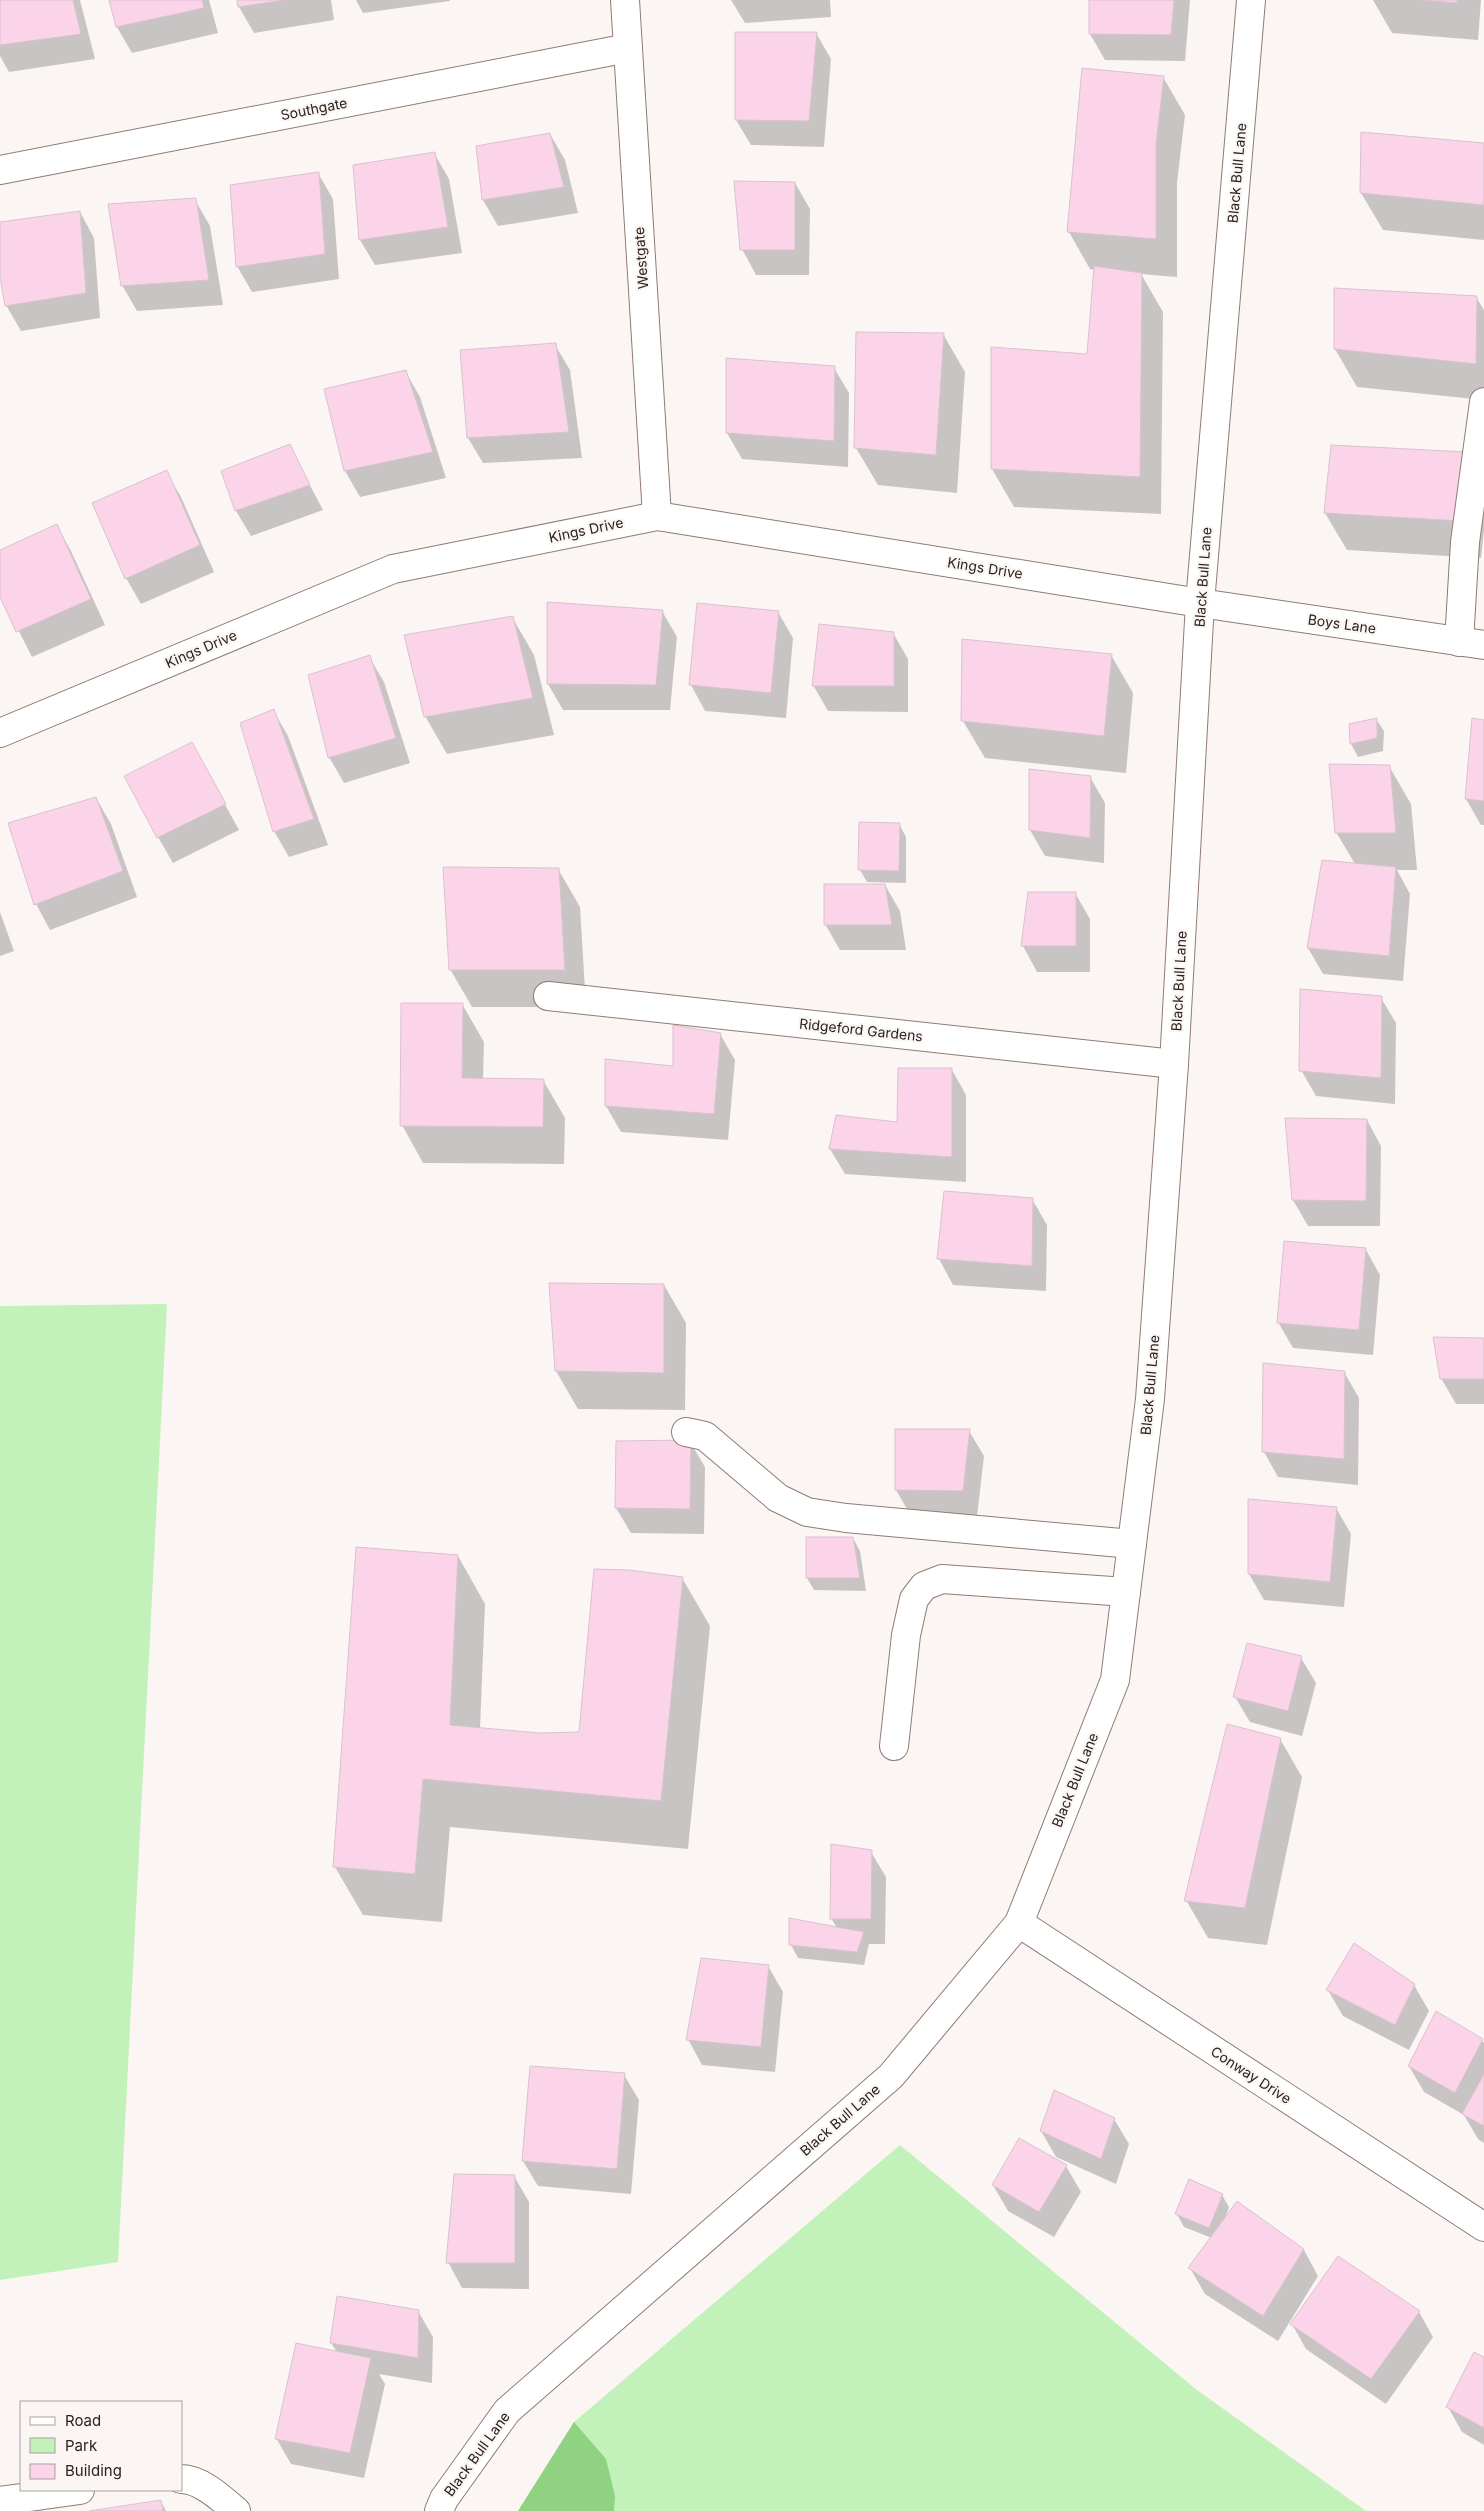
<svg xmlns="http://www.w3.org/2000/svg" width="1484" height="2511" font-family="Inter,sans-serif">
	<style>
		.green { fill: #c2f2b9 }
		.forest { fill: #8fd282 }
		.shadow { fill: #0003 }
		.building { fill: #fbd4e9; stroke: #d9c2ce }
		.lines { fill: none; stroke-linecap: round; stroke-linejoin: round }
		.minor-casing { stroke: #907b71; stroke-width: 30 }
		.minor { stroke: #fff; stroke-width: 28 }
		.labels { text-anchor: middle; stroke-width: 4.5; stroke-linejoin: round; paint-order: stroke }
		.street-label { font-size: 14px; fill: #2a221e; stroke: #fbf6f4 }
	</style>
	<rect width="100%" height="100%" fill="#fbf6f4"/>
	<g class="green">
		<path d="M167,1304L118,2262L0,2280V1306Z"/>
		<path d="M900,2145L1197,2390L1366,2511H518L574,2422Z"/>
	</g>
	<path class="forest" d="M574,2422L606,2459L615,2496L614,2511H518Z"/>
	<g class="shadow">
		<path d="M0,0H80L95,59L9,72L0,56Z"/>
		<path d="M110,0H209L218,33L132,53L117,27Z"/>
		<path d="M238,0H331L334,20L254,33L239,7Z"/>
		<path d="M356,0H450V1L363,13Z"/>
		<path d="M731,0H830L831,17L745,23Z"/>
		<path d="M1091,0H1190L1185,61L1105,60L1090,34Z"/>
		<path d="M1373,0H1481L1478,40L1392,33Z"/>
		<path d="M816,33L831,59L824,147L751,145L736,120Z"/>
		<path d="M1163,77L1185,115L1177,183V277L1141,274L1163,312L1161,514L1014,507L992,469L1088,355L1095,270L1090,269L1069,232Z"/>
		<path d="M550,134L565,160L578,213L498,226L483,200L477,147Z"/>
		<path d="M1484,145V240L1383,230L1361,193Z"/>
		<path d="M434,153L449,179L462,253L375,265L360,240Z"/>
		<path d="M318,173L333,199L339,279L252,292L237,266Z"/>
		<path d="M795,183L810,209L809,275H756L742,249Z"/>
		<path d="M195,200L210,226L223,305L137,311L122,285Z"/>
		<path d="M80,212L94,238L100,318L21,331L6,305L0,269V224Z"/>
		<path d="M1476,297L1484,310V400L1357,387L1335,349Z"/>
		<path d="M943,334L965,372L957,493L878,485L856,448Z"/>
		<path d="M555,345L570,370L582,458L483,463L468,438Z"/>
		<path d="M727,360L834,368L849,393L848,467L742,459L727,433Z"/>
		<path d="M405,371L420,397L446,478L360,497L345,471L325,390Z"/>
		<path d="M289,446L323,510L251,536L236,511L223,472Z"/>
		<path d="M166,472L181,497L214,572L141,604L126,578L93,504Z"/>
		<path d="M1484,484V531L1481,558L1347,550L1325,513Z"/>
		<path d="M57,526L71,551L105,625L32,657L0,594V551Z"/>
		<path d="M662,611L677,637L670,710H563L548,684Z"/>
		<path d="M778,612L793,638L786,718L705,711L691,685Z"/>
		<path d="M512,617L534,655L554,735L447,754L425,716Z"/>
		<path d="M893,633L908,659V712L828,711L813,685Z"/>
		<path d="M1111,655L1133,693L1126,773L985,758L963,721Z"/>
		<path d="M369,657L384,682L410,763L344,783L329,757Z"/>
		<path d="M273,710L288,736L328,845L289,857L274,831Z"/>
		<path d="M1376,719L1384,731L1383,751L1358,757L1351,744V725Z"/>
		<path d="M1484,721V825H1481L1466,799Z"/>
		<path d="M1389,766L1411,804L1417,870H1397L1410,894L1403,981L1323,974L1308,948L1355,864L1336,832Z"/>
		<path d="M206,770L239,830L173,863L158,837Z"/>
		<path d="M1090,777L1105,803L1104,863L1045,856L1030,830Z"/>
		<path d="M96,798L111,824L137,897L50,930L36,904Z"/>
		<path d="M899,824L906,837V883L867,882L860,870Z"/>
		<path d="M558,869L580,907L586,1007H472L450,969Z"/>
		<path d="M885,885L900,911L906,950H840L825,924Z"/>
		<path d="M1075,893L1090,919V972H1037L1023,946Z"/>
		<path d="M0,912L14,951L0,956Z"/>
		<path d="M1381,998L1396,1023L1395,1104L1316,1096L1301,1070Z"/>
		<path d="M462,1004L484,1042L483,1080H543L565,1118L564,1164L423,1163L402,1125Z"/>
		<path d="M720,1034L735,1060L728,1140L621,1132L606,1106L674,1067Z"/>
		<path d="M952,1070L966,1095V1182L845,1174L830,1149L899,1123Z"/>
		<path d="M1367,1120L1381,1146L1380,1226H1308L1293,1200Z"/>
		<path d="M1032,1199L1047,1225L1046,1291L953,1285L939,1259Z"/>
		<path d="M1366,1250L1380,1275L1373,1355L1293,1348L1278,1322Z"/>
		<path d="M550,1285H664L686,1323L685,1410L578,1409L556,1371Z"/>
		<path d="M1484,1339V1404H1456L1441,1378Z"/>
		<path d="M1344,1372L1359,1398L1358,1485L1278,1477L1264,1452Z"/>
		<path d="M969,1431L984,1456L977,1516H911L896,1490Z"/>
		<path d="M690,1442L705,1467L704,1534L631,1533L616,1508Z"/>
		<path d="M1336,1508L1351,1534L1344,1607L1264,1600L1249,1574Z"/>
		<path d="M853,1538L860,1551L866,1591L814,1590L807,1578Z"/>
		<path d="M458,1556L485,1604L480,1729L539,1734H581L682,1578L710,1626L688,1849L450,1827L442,1922L363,1915L335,1867Z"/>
		<path d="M1301,1658L1316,1683L1302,1736L1250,1722L1235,1697Z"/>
		<path d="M1280,1739L1302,1777L1267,1945L1208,1938L1186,1900Z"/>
		<path d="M871,1852L886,1877L885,1944H869L864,1965L798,1958L791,1945L837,1928L831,1918Z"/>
		<path d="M768,1966L783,1992L775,2072L702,2065L688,2039Z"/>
		<path d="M1414,1985L1429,2011L1409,2050L1343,2016L1328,1990Z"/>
		<path d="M1482,2040L1484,2043V2143L1478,2139L1464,2115L1424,2092L1409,2066Z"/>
		<path d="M624,2075L639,2100L631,2194L538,2186L523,2161Z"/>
		<path d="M1114,2119L1129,2144L1116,2184L1056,2157L1041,2131Z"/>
		<path d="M1066,2166L1081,2192L1054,2237L1008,2211L993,2185Z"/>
		<path d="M514,2176L529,2202V2289L462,2288L448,2262Z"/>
		<path d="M1222,2195L1229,2207L1226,2216L1304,2250L1318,2276L1278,2341L1205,2294L1190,2268L1212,2238L1184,2227L1177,2214Z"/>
		<path d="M418,2311L433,2337L432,2383L379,2374L385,2384L364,2478L291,2464L276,2438L337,2352L331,2343Z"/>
		<path d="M1419,2312L1433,2337L1386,2404L1306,2349L1292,2324Z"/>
		<path d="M1484,2359V2445L1462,2432L1448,2407Z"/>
		<path d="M161,2502L166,2511H98Z"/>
	</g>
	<g class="building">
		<path d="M0,0H73L81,34L0,45Z"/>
		<path d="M109,0H202L204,8L116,27Z"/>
		<path d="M237,0H285L238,7Z"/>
		<path d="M1089,0H1174L1171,35L1089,34Z"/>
		<path d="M1422,0H1457V3Z"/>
		<path d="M735,32H817L809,121L735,120Z"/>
		<path d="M1082,68L1164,76L1156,144V239L1067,232Z"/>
		<path d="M1361,132L1484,143V205L1360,193Z"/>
		<path d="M550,133L564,187L482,200L476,146Z"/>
		<path d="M435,152L448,227L359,240L353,165Z"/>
		<path d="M319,172L325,254L236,267L230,185Z"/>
		<path d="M734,181L795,182V250H740Z"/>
		<path d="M196,198L209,280L121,286L108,204Z"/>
		<path d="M80,211L86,293L5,306L0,277V222Z"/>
		<path d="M1094,266L1142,273L1140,477L991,469V347L1087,354Z"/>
		<path d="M1334,288L1477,296L1476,364L1334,349Z"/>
		<path d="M856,332L944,333L936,455L854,448Z"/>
		<path d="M556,343L569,432L467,438L460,350Z"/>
		<path d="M726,358L835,366L834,441L726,433Z"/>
		<path d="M406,370L433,452L344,471L324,389Z"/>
		<path d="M290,444L310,485L235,511L221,471Z"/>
		<path d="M1331,445L1467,452L1460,521L1324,513Z"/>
		<path d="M167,470L200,545L125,579L92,503Z"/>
		<path d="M57,524L91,599L16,632L0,597V550Z"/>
		<path d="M547,602L663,610L656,685L547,684Z"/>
		<path d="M697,603L779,611L771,693L689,685Z"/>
		<path d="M513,616L533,698L424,717L404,635Z"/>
		<path d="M819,624L894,632V686H812Z"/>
		<path d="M962,639L1112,654L1104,736L961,721Z"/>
		<path d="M370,655L396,738L328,758L308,675Z"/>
		<path d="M274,709L314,819L273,832L240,723Z"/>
		<path d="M1377,718V738L1350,744L1349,724Z"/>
		<path d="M1472,718L1484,720V801L1465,799Z"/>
		<path d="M192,742L226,804L157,838L124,776Z"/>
		<path d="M1329,764L1390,765L1396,833H1335Z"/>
		<path d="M1029,769L1091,776L1090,838L1029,830Z"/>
		<path d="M96,797L123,871L34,905L8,823Z"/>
		<path d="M859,822L900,823L899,871L858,870Z"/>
		<path d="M1322,860L1396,867L1389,956L1307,948Z"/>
		<path d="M443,867L559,868L565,970H449Z"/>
		<path d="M824,884H885L892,925H824Z"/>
		<path d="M1028,892H1076V946H1021Z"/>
		<path d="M1300,989L1382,996L1381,1078L1299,1071Z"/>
		<path d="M401,1003H463L462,1078L544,1079L543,1127L400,1126Z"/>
		<path d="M673,1025L721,1033L714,1114L605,1106V1059L673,1066Z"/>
		<path d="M898,1068H952V1157L829,1149L836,1115L897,1122Z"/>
		<path d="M1285,1118L1367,1119L1366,1201L1292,1200Z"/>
		<path d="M944,1191L1033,1198L1032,1266L937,1259Z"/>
		<path d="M1284,1241L1366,1248L1359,1330L1277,1323Z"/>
		<path d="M549,1283L664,1284V1373L555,1371Z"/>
		<path d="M1433,1337L1484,1338V1379H1440Z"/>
		<path d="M1263,1363L1345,1371L1344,1459L1262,1452Z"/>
		<path d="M895,1429H970L963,1491L895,1490Z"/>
		<path d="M691,1440L690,1509L615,1508L616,1441Z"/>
		<path d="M1248,1499L1337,1507L1330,1582L1248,1574Z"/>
		<path d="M806,1537H853L860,1578H806Z"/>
		<path d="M356,1547L458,1555L450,1725L539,1733L579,1732L594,1569L629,1570L683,1577L661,1801L423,1779L415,1874L333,1867Z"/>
		<path d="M1247,1643L1302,1656L1288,1711L1233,1697Z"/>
		<path d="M1227,1724L1281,1738L1245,1908L1184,1901Z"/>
		<path d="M831,1844L872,1850L871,1919H830Z"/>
		<path d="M789,1918L864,1932L857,1952L789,1945Z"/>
		<path d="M1354,1943L1415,1984L1395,2025L1326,1990Z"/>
		<path d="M701,1958L769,1965L761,2047L686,2040Z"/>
		<path d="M1436,2011L1483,2039L1455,2093L1408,2066Z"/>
		<path d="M530,2066L625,2073L617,2169L522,2161Z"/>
		<path d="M1484,2074V2126L1462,2114Z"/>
		<path d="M1054,2090L1115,2118L1101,2159L1040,2131Z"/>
		<path d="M1019,2138L1067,2165L1039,2212L992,2185Z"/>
		<path d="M454,2174L515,2175V2263H446Z"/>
		<path d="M1189,2179L1223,2194L1209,2228L1175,2214Z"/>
		<path d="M1237,2201L1304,2249L1263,2316L1188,2268Z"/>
		<path d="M1338,2256L1420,2311L1371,2379L1290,2324Z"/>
		<path d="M337,2296L419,2310L418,2358L330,2343Z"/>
		<path d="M296,2343L371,2358L350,2453L275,2439Z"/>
		<path d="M1474,2352L1484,2357V2428L1446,2407Z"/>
		<path d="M161,2500L163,2511H89Z"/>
	</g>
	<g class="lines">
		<g class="minor-casing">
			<g id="minor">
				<path d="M625,0L657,516"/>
				<path d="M0,170L628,48"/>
				<path d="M1459,642L1465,542L1484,402"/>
				<path d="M0,733L393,569L657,516L1200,603L1484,645"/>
				<path d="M548,996L1174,1064"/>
				<path d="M686,1432L705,1436L778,1498L807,1512L846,1518L1132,1544"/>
				<path d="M894,1746L906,1635L914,1599L924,1586L942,1579L1126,1592"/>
				<path d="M1019,1923L1484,2227"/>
				<path d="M181,2479C201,2479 222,2499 236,2511"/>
				<path d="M0,2501L80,2490"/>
				<path d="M439,2511L444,2499L507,2411L891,2076L1019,1923L1115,1680L1150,1399L1174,1064L1200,603L1251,0"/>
			</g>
		</g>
		<use href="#minor" class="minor"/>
	</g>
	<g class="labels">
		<g class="street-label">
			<text transform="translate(314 109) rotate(-11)" y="5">Southgate</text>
			<text transform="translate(1237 173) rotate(-85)" y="5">Black Bull Lane</text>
			<text transform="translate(641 258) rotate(-94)" y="5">Westgate</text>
			<text transform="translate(586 530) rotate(-12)" y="5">Kings Drive</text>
			<text transform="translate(985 568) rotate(9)" y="5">Kings Drive</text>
			<text transform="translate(1203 577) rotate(-86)" y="5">Black Bull Lane</text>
			<text transform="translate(1342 624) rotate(8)" y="5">Boys Lane</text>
			<text transform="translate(201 649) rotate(-23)" y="5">Kings Drive</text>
			<text transform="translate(1179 981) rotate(-87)" y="5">Black Bull Lane</text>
			<text transform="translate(861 1030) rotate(6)" y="5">Ridgeford Gardens</text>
			<text transform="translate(1150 1385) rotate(-85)" y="5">Black Bull Lane</text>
			<text transform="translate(1075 1780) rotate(-68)" y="5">Black Bull Lane</text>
			<text transform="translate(1251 2075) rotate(33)" y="5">Conway Drive</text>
			<text transform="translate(840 2120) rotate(-41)" y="5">Black Bull Lane</text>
			<text transform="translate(477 2454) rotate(-54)" y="5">Black Bull Lane</text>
		</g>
	</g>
	<rect x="20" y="2401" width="162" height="90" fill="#fbf6f4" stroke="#a7a19e"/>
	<rect x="30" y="2417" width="25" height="8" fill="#ffffff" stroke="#a7a19e"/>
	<text x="65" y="2426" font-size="15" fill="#2a221e">Road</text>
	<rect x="30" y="2438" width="25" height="15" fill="#c2f2b9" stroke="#a7a19e"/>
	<text x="65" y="2451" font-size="15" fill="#2a221e">Park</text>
	<rect x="30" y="2464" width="25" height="15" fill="#fbd4e9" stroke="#a7a19e"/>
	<text x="65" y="2476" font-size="15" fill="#2a221e">Building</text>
</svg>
